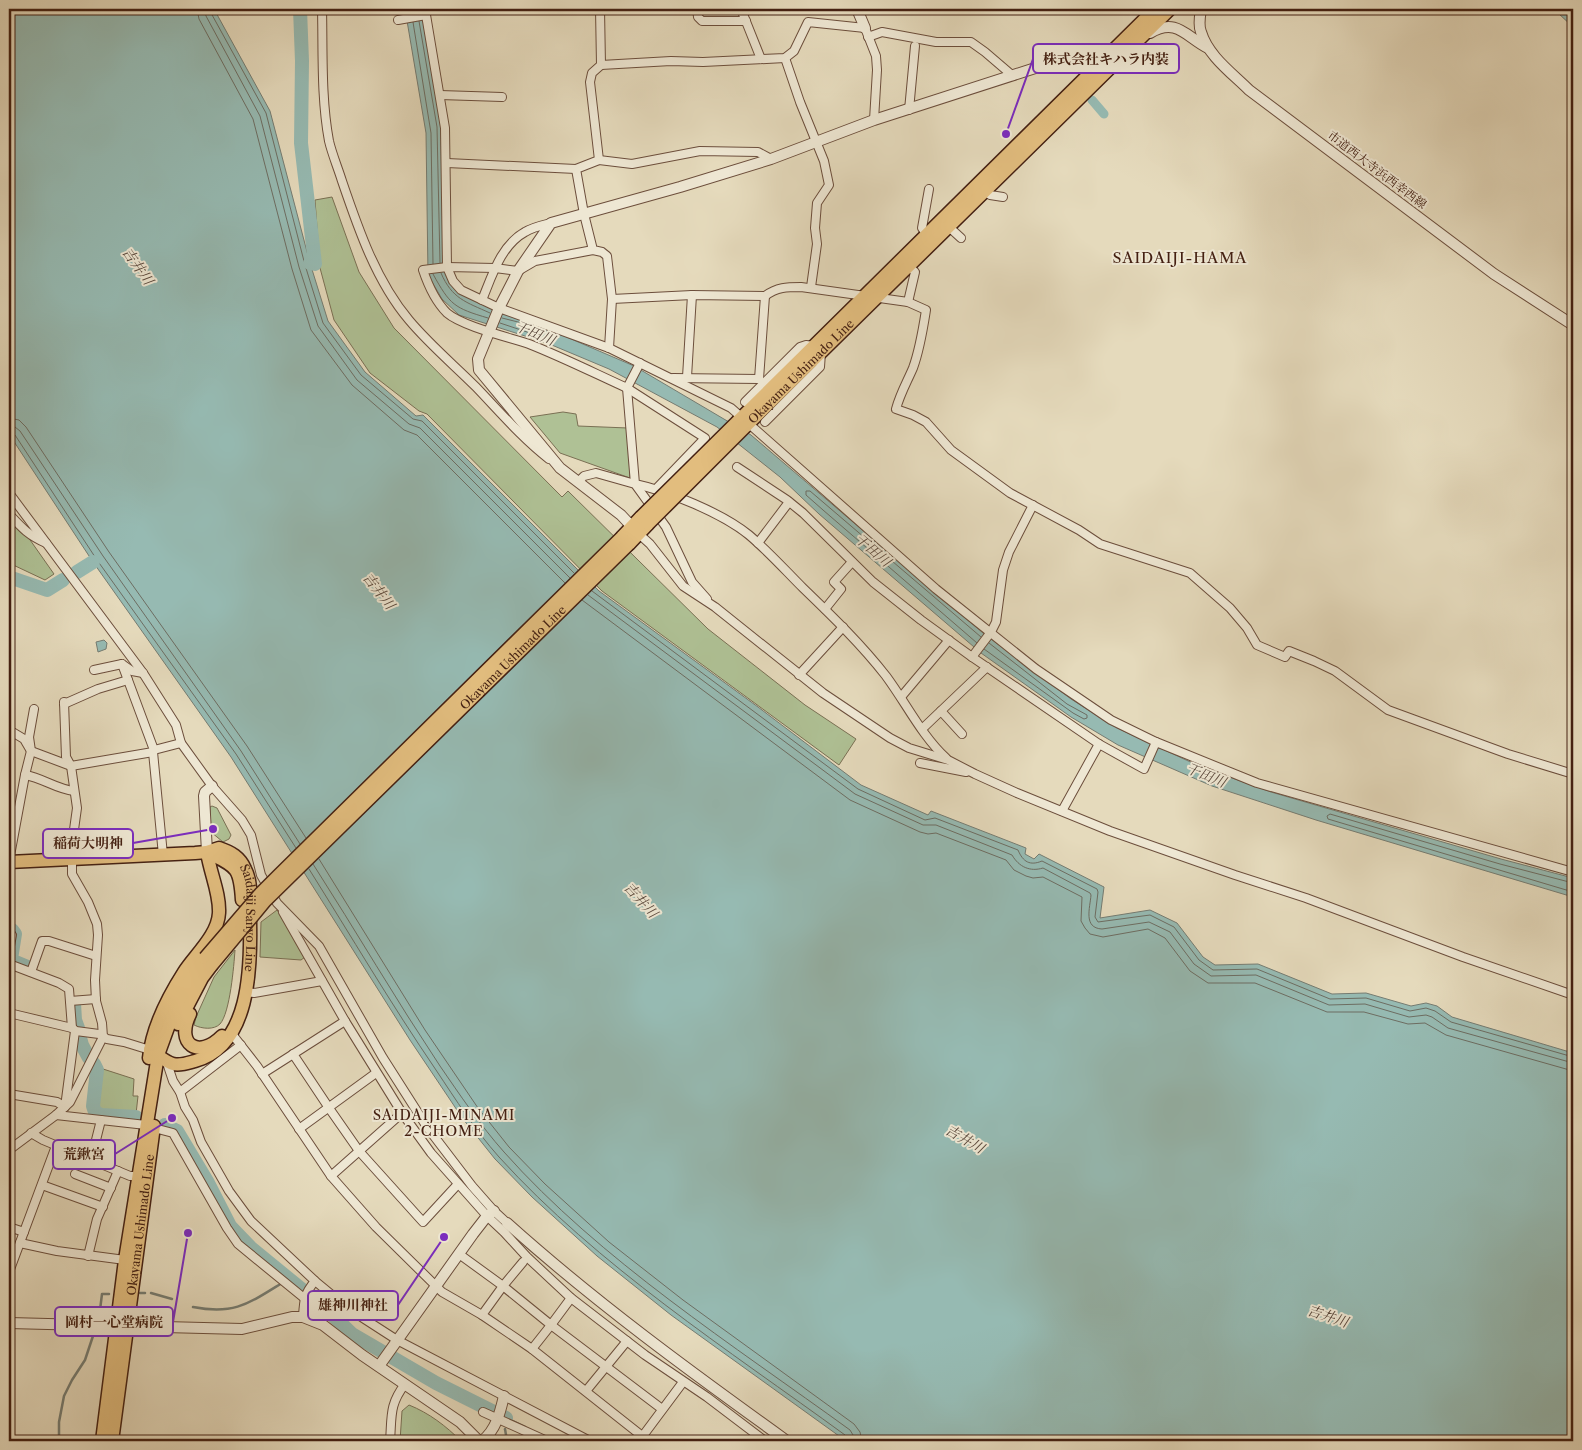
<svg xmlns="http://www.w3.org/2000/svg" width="1582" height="1450" font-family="'Libre Caslon Text','Noto Serif JP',serif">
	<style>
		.green { fill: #afc195; stroke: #7a7054 }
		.water { fill: #96bab2; stroke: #757c72 }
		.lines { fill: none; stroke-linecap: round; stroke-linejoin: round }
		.shore { stroke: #6d6d62; stroke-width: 1 }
		.stream { stroke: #757c72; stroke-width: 2.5 }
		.canal { stroke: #96bab2; stroke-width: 9 }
		.river { stroke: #96bab2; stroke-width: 14 }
		.minor-casing { stroke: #6c4e3c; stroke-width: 10 }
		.tertiary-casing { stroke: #6c4e3c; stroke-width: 12 }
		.primary-casing { stroke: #442012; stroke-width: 15 }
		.minor { stroke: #eee7d3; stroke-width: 8 }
		.tertiary { stroke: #eee7d3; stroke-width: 10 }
		.primary { stroke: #e2bd7e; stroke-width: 12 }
		.primary-bridge-casing { stroke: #442012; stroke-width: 15; stroke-linecap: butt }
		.primary-bridge { stroke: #e2bd7e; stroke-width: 12 }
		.labels { text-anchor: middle; stroke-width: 4; stroke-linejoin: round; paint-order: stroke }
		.street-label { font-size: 12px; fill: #442012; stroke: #eee7d3 }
		.water-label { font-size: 14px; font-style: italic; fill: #58463a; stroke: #eee7d3 }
		.neighbourhood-label { font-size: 14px; letter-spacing: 1px; fill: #442012; stroke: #eee7d3 }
		.quarter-label { font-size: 15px; letter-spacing: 1px; fill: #442012; stroke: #eee7d3 }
		.leader { fill: none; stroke: #7b2cbf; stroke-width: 2 }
		.callout-dot { fill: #7b2cbf; stroke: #eee7d3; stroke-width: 2 }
		.callout { fill: #eee7d3; stroke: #7b2cbf; stroke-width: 2 }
		.callout-label { font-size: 14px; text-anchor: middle; font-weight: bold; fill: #442012 }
	</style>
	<rect width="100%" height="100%" fill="#e5dabc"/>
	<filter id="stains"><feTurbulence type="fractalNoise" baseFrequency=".004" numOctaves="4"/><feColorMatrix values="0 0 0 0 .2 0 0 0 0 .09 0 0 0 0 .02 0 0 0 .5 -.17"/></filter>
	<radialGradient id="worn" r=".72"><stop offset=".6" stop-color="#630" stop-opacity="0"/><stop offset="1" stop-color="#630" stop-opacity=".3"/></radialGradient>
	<g class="green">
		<path d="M332,197L359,272L394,328L562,497L568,491L708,629L805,705L856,739L839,765L602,591L427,414L419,411L370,373L334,320L320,268L315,200Z"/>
		<path d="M563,412L576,414L578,426L628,428L630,478L560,453L530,417Z"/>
		<path d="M9,510L54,574L45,580L9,563Z"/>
		<path d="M212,806L217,808L231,835L229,839L223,842L211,832L210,807Z"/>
		<path d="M277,910L298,942L305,957L301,960L260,957L261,922Z"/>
		<path d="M235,950C234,965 230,1013 220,1024C214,1030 202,1029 194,1025L196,1017L214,977Z"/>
		<path d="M100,1068L134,1079L133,1096H138L136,1114L99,1111Z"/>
		<path d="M409,1405C429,1413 446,1426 461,1441H400L402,1411Z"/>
	</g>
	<g class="water">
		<path d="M9,9H214L270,111L310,263L328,321L365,372L416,416L423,415L599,591L758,707L861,785L928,815L931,811L1026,848L1025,854L1034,859L1039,854L1104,887L1100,918L1150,910L1177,923L1203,957L1215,965L1258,964L1332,994L1366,993L1411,1006L1426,1003L1437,1006L1452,1017L1573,1053V1441H846L671,1315L597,1256L532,1197L495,1159L463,1119L410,1040L231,757L93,562L9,434Z"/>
		<path d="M405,9H422L442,126L451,284L520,317L634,366L751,435L983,633L1071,699L1117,728L1199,766L1271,792L1501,859L1573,878V897L1316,820L1212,786L1118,745L1071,717L981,653L819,514L780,477L717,427L609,369L547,343L459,315L442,299L428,275L426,133Z"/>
		<path d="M1550,9H1570L1573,12V27L1558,13Z"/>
		<path d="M104,640L107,643L106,649L98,652L96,642Z"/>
	</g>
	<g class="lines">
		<g class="shore">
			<path d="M197,9L199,19L253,119L292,269L311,330L352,385L404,430L417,435L565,583"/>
			<path d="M204,9L206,16L260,116L299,267L318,326L357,380L409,424L420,428L570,578"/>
			<path d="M210,9L211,13L266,113L305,265L323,323L361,375L413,419L422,421L574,573"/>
			<path d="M419,21L437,127L440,263"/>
			<path d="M413,22L431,133L433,264"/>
			<path d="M441,273C452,299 466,302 490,313"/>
			<path d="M433,274C450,305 454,308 488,318"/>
			<path d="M500,323L536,335L539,333L538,330L518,322L502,318"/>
			<path d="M9,418L19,420L26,427L109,552L247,746L306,838"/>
			<path d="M9,426L15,427L20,431L103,556L241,751L300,844"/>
			<path d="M9,432L15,435L97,560L236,754L296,848"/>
			<path d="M592,591L858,789L925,820L935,818L1018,850C1023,862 1030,866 1042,861L1097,889L1098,892L1095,917L1098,922L1150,915L1174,927L1199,960L1213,970L1257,969L1330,999L1366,998L1410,1011L1426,1008L1435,1011L1451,1022L1573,1057"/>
			<path d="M588,595L855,794L923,825H936L1012,855C1019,867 1030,872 1043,868L1090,893L1091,895C1090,908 1083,928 1102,929L1149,922L1170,932L1194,964L1211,976L1256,975L1329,1005L1365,1004L1409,1017L1426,1015L1432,1017L1448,1028L1573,1063"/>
			<path d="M582,600L850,800L920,832L928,834L936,833L1006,860L1014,870L1026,876L1033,878L1043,877L1082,897L1081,921L1085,928L1090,934L1103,937L1148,929L1165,938L1190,971L1208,983H1255L1327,1012H1364L1408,1024L1425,1023L1446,1035L1573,1071"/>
			<path d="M977,643L823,510L806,495V491H810L981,637"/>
			<path d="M984,649L1073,713L1084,719L1087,718V715L1067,704L989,643"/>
			<path d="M319,859L425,1030L478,1108L509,1147L545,1184L609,1242L683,1300L854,1424L860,1432L862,1441"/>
			<path d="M313,864C356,931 396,1000 440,1066C460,1095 480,1125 504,1152C600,1260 733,1345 850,1430L853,1435L854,1441"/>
			<path d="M309,869C351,936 391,1004 436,1070C456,1100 475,1130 499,1157C598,1266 727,1349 845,1435L848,1441"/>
			<path d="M1573,883L1500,864L1330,814L1327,816L1328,819L1573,892"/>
		</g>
		<g class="stream">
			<path d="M140,1293H145"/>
			<path d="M151,1293L172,1299"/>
			<path d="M193,1307C234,1315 248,1304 282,1283"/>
			<path d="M100,1310L102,1294H109"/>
			<path d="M506,1418L525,1427"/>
			<path d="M505,1429L507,1441"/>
			<path d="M646,1437L651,1441"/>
			<path d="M548,1438L553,1441"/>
			<path d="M59,1441V1422L64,1396L72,1380L85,1360L94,1333"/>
		</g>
		<path class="canal" d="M1092,100L1104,114"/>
		<g class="river">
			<path d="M300,9L302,61L301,143L315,264L310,263"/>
			<path d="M77,572L93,562"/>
			<path d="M9,577L47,590L63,580"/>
			<path d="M9,928L12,930L15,934L11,959L13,961L30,968"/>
			<path d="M74,1003L75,1020L78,1028"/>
			<path d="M79,1034L82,1045L89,1058"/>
			<path d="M94,1064L97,1070L93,1106L95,1112L101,1115L136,1117"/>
			<path d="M165,1125L177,1131L207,1181L230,1226L251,1248L327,1310L352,1334L436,1383L506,1418"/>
		</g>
		<g class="minor-casing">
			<g id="minor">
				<path d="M322,9C323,52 321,98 329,141C332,154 338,168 342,181C358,228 376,281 409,320C429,344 454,365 476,387C499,411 522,438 549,459"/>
				<path d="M425,9L445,128L447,267L453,281L461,290L499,308L609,348L731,408L936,589L1036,669L1111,720L1156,742"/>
				<path d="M600,9L601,65L592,73L590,82L599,160L576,169L584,214L593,250L602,252L607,256L612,299L609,348"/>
				<path d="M697,9L698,17L702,21H746"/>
				<path d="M741,9L761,59"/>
				<path d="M398,20L426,15"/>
				<path d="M868,37L882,32L936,42H971L985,52L1013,76"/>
				<path d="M785,58L800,102L824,161L829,185L817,203L815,228L817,244L811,287"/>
				<path d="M601,65L671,61L703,62L785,58L794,51L808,22L865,28L876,56L877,70L874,120"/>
				<path d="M440,95L502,97"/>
				<path d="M909,110L915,46"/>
				<path d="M599,160L632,164L700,151L758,152L771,159"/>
				<path d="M447,163L576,169"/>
				<path d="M986,190L990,195L1003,197"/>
				<path d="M949,227L961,238"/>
				<path d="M927,235L922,228L929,189"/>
				<path d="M593,250L535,261L518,271L495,268L447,267L423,270C428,285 435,301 447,313C462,326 508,337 529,344C562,357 594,373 627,388L640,363"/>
				<path d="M612,299L692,295L765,296C777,287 787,287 801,287L908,302L926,310C923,329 920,349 913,368C907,382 900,394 896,409L913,415L926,422L951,450L1010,493L1079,530L1100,544L1190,573L1230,608L1247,628L1257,645L1285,657L1289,651L1314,661L1335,671L1388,710L1508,754L1573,774"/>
				<path d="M482,300C492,276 501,245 525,232C533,227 543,225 551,223"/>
				<path d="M908,302L915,272L909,266"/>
				<path d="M687,377L692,295"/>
				<path d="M673,378L759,379L765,296"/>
				<path d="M627,388L635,484C668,491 722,513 749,535C768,551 785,570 803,588C832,616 861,644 886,676C906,703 922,736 946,758"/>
				<path d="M627,388L705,438L656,489"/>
				<path d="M745,402L800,347L806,345L815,346"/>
				<path d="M765,422L820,367L821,353"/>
				<path d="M737,467L787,500L803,513L873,582L921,620L972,657L1099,744L1144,769L1156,742L1257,783L1573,872"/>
				<path d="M578,482L584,476L596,473L635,484L666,527L692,582L707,599"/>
				<path d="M9,493L143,673L176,725L181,743L212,786L242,820L251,835L261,875L277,903L319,946L383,1058L427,1127L472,1186L494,1211L507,1223"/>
				<path d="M9,514C22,528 28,535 46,543"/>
				<path d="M639,534L650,544L683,586L715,607L823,693L890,738L909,748L948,760L975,774L1017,793L1110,831L1235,875L1306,898L1463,957L1573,995"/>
				<path d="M758,543L789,502"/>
				<path d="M825,609L841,589L834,582L852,562"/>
				<path d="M972,657L991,632L996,622L1003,570L1009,552L1033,505"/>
				<path d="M122,664L154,750"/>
				<path d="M94,670L122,664L132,671L143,673"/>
				<path d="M799,675L843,627"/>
				<path d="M901,697L949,640"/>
				<path d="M64,704L98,689L128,680"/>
				<path d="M941,711L962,734"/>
				<path d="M922,729L987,667"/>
				<path d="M9,730L24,739L31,751L71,766L153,752L154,750L181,743"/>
				<path d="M153,752L163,855"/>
				<path d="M920,763L966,772"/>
				<path d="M25,775C43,778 56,789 74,791"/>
				<path d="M1062,811L1099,744"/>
				<path d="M9,861L25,775L31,751L29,737L34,709"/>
				<path d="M9,932L12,935L9,951"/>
				<path d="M9,964L59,983L69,989L72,1028"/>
				<path d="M31,972L42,941H49L96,956"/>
				<path d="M246,992L254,993L322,981"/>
				<path d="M70,1001L96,999"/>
				<path d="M9,1013L72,1028L76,1031L99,1034L107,1039L124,1042L150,1050"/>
				<path d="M345,1021L402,1113L431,1153L487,1216L504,1232L527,1257L571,1298L645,1355L707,1397L765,1441"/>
				<path d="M232,1034L257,1066L331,1176L376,1227L442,1292L482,1315L503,1286L459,1254"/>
				<path d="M293,1054L329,1108L359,1151L423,1222L458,1184"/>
				<path d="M166,1060L173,1081L180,1092L185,1107L193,1120L201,1142L229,1191L251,1221L315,1281L349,1309L397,1340L590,1441"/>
				<path d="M262,1074L345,1021L283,912"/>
				<path d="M180,1092L241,1045"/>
				<path d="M9,1094L57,1102L65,1107L75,1031"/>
				<path d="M56,1115L146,1125"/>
				<path d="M154,1128L173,1133L227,1228L238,1244L304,1298"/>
				<path d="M299,1129L376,1073"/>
				<path d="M31,1133L43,1140L130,1176H138"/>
				<path d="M9,1150L56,1115L70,1102L103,1037L102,1023L96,1001L95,980L98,935L97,924L88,902L72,874V844L77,808L71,766L66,757L64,702"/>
				<path d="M89,1159L94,1148L101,1120"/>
				<path d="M75,1174L111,1188"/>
				<path d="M331,1176L402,1113"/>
				<path d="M42,1185L103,1207"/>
				<path d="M9,1227L24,1232"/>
				<path d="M20,1243L57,1251L125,1260"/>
				<path d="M88,1256L97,1219L118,1171"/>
				<path d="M523,1262L503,1286L551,1325L571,1298"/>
				<path d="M9,1272L56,1146"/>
				<path d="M482,1315L532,1349L642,1436"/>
				<path d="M303,1317C304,1300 304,1294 315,1281"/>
				<path d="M532,1349L551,1325L662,1409"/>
				<path d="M586,1391L627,1341"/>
				<path d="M483,1412L547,1441"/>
				<path d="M390,1441C392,1416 389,1405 405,1384"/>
				<path d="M639,1441L683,1382"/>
			</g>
		</g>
		<g class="tertiary-casing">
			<g id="tertiary">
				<path d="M857,9L865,28"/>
				<path d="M1201,9C1200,16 1198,25 1201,32C1208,56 1232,73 1249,90L1494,274L1573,325"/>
				<path d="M1150,33C1177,17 1186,37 1208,48"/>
				<path d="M636,531L621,515L560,468L479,370L478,359L499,308L518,271L551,223L680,187L771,159L874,120L1057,61C1076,59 1082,63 1095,77"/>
				<path d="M207,852L204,796L205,792L212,786"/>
				<path d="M507,1223C595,1302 691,1372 787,1441"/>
				<path d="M9,1323L242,1329L292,1317H303L323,1325L362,1355L460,1422L479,1441"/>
				<path d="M379,1366L473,1234L487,1216L494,1211"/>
				<path d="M482,1441C496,1430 500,1413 504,1396"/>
			</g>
		</g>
		<g class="primary-casing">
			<g id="primary">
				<path d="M738,421L1155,9"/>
				<path id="s1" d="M745,427L1170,9"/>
				<path d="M622,537L641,517"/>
				<path d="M629,544L648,524"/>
				<path d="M207,852C236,867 240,866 242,900"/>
				<path id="s2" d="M9,862L195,853L207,852L219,848C231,852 240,857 245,869C253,884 250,905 250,922C251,968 250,1046 195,1061C188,1063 180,1066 173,1064C165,1062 157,1054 150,1050"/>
				<path d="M190,1014C175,1044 198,1060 222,1036"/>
				<path d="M178,1024L202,978L211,966"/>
				<path d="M149,1058C152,1028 168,997 184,972C195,955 218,935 219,913C220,893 210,873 207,852"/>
				<path d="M102,1441L125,1260L158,1055L170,1022L181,996L194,973L205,958"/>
				<path id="s3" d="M112,1441L154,1126"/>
			</g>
		</g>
		<use href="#minor" class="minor"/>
		<use href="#tertiary" class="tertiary"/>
		<use href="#primary" class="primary"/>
		<g class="primary-bridge-casing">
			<g id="primary-bridge">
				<path d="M641,517L738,421"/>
				<path d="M648,524L745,427"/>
				<path d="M205,958L261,893L278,876L622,537"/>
				<path id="s4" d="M211,966L265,901L629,544"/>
			</g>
		</g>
		<use href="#primary-bridge" class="primary-bridge"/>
	</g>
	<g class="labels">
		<g class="street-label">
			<text transform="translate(1377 170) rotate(37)" y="4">市道西大寺浜西幸西線</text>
			<text dy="4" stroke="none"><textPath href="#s1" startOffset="79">Okayama Ushimado Line</textPath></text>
			<text dy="4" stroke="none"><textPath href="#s4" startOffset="432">Okayama Ushimado Line</textPath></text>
			<text dy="4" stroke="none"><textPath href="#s2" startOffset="295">Saidaiji Sanyo Line</textPath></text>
			<text dy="4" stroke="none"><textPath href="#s3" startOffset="218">Okayama Ushimado Line</textPath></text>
		</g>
		<g class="water-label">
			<text transform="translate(138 266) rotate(55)" y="5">吉井川</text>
			<text transform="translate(535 333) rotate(23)" y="5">干田川</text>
			<text transform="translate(873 550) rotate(41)" y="5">干田川</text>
			<text transform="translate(379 591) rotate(52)" y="5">吉井川</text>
			<text transform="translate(1206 775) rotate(22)" y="5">干田川</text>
			<text transform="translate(641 900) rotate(48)" y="5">吉井川</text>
			<text transform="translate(965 1139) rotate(30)" y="5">吉井川</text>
			<text transform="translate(1328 1316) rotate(18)" y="5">吉井川</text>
		</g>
		<g class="neighbourhood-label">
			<text x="444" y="1120">SAIDAIJI-MINAMI<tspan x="444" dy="16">2-CHOME</tspan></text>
		</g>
		<g class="quarter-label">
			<text x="1180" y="263">SAIDAIJI-HAMA</text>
		</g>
	</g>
	<path class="leader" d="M1006 134L1033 59M213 829L133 843M172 1118L115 1154M444 1237L398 1305M188 1233L173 1322"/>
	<g class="callout-dot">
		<circle cx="1006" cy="134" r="5"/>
		<circle cx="213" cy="829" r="5"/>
		<circle cx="172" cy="1118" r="5"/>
		<circle cx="444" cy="1237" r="5"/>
		<circle cx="188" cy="1233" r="5"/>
	</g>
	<g class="callout">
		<rect x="1033" y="44" width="146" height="29" rx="5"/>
		<rect x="43" y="829" width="90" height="29" rx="5"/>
		<rect x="53" y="1140" width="62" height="29" rx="5"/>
		<rect x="308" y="1291" width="90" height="29" rx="5"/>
		<rect x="55" y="1307" width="118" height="29" rx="5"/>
	</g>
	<g class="callout-label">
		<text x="1106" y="64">株式会社キハラ内装</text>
		<text x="88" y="848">稲荷大明神</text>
		<text x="84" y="1159">荒鍬宮</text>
		<text x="353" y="1310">雄神川神社</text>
		<text x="114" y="1327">岡村一心堂病院</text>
	</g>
	<rect width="1582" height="1450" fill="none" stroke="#e5dabc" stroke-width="30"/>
	<rect x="10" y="10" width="1562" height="1430" fill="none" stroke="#442012" stroke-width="2.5"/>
	<rect x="15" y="15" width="1552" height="1420" fill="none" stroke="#442012"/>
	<rect width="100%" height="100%" filter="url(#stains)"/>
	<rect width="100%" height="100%" fill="url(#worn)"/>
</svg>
